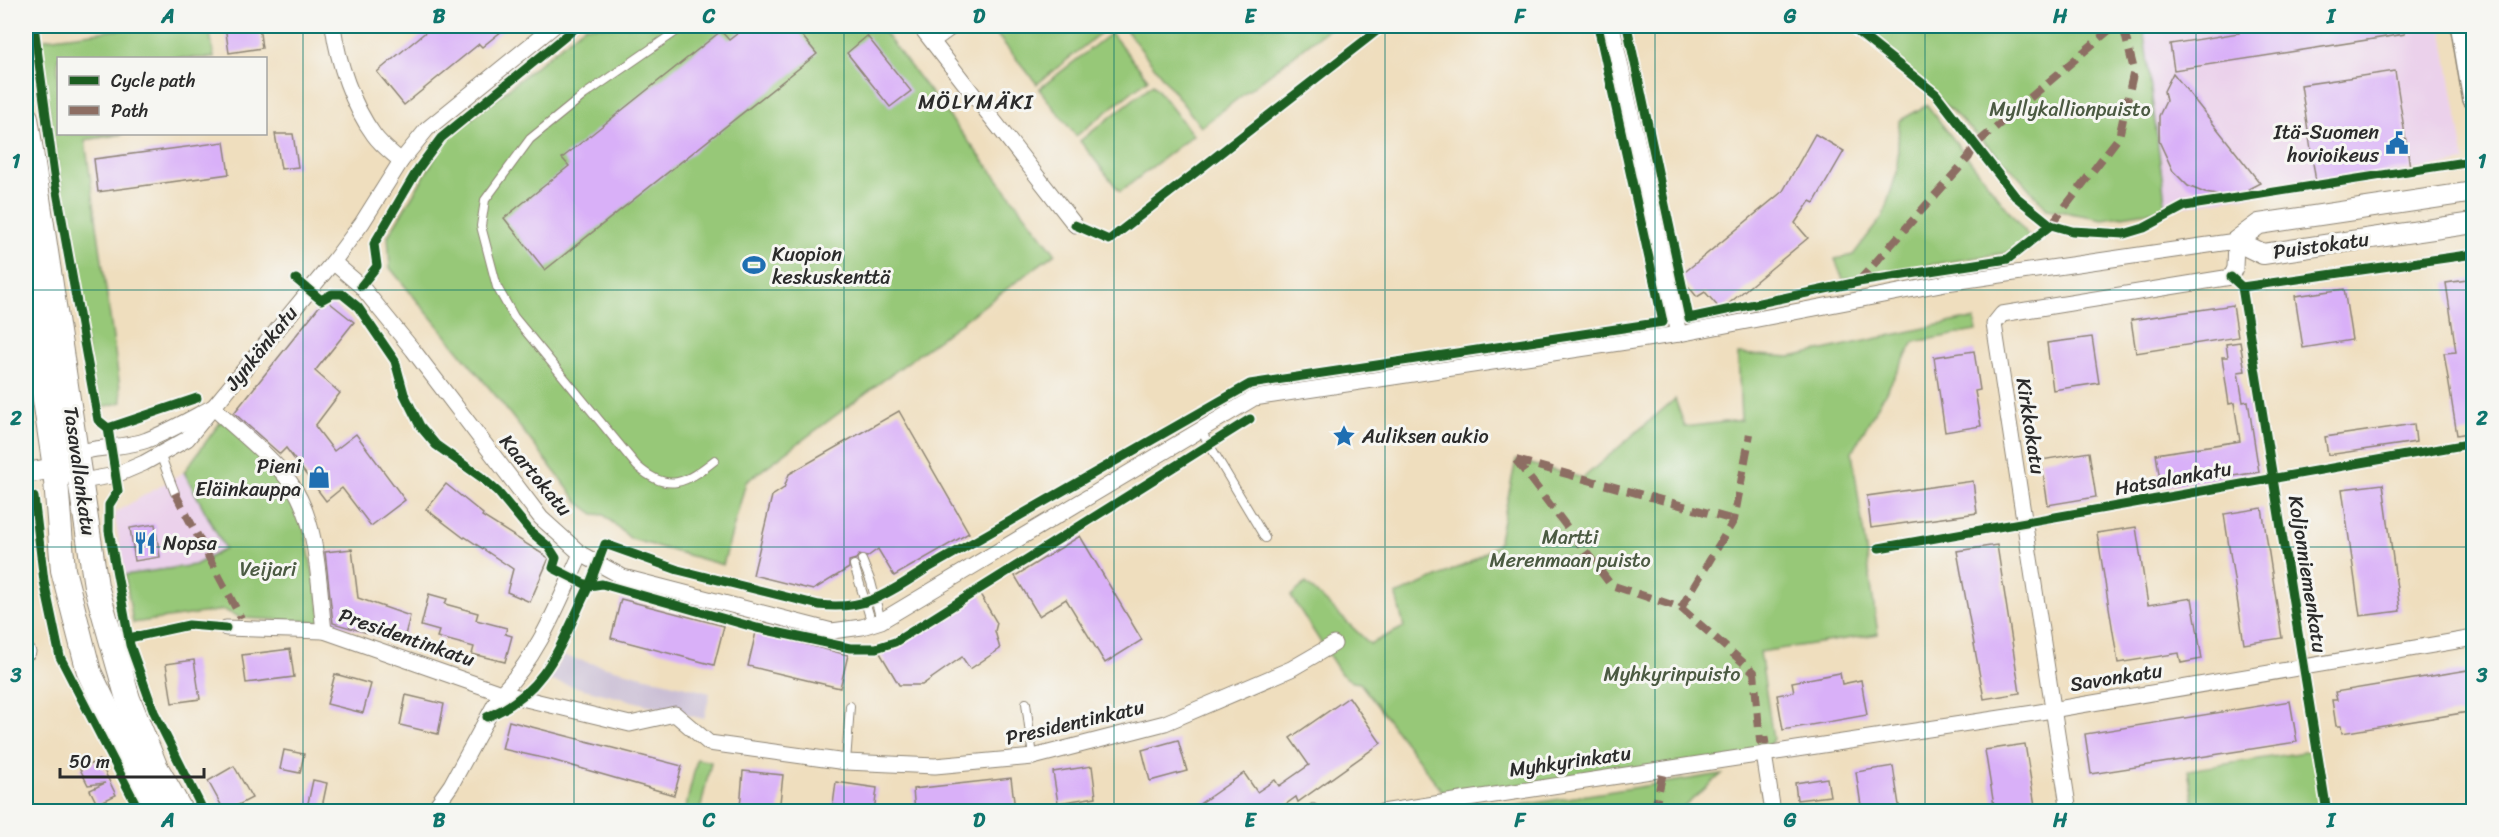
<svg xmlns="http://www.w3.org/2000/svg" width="2499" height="837" font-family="Sriracha,sans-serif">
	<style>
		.built { fill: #ebd1eb }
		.industrial { fill: #cbbfd5 }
		.green { fill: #97c878; stroke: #617a52; stroke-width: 1.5 }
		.building { fill: #d9b0f8 }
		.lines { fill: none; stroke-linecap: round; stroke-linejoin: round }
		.service-casing { stroke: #8d8474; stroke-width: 10 }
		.minor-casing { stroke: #8d8474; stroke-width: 17 }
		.tertiary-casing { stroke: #8d8474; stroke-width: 22 }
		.secondary-casing { stroke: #8d8474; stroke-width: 25 }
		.primary-casing { stroke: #8d8474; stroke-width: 26 }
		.service { stroke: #fff; stroke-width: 8 }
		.minor { stroke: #fff; stroke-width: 15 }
		.tertiary { stroke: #fff; stroke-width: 20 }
		.secondary { stroke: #fff; stroke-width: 22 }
		.primary { stroke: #fff; stroke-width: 24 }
		.quiet { stroke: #8d6e63; stroke-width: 8; stroke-dasharray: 15 8; stroke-linecap: butt }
		.cycleway-casing { stroke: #f6f6f2; stroke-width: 13 }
		.cycleway { stroke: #1b5e20; stroke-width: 9 }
		.grid { fill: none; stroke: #0f766e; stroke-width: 1.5; stroke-opacity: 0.55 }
		.labels { text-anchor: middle; stroke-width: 6; stroke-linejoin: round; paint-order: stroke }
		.park-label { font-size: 20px; fill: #4b5a42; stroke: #f6f6f2 }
		.poi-label { font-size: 20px; fill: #2b2b2b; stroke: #f6f6f2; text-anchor: start }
		.street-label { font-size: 20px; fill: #2b2b2b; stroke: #f6f6f2 }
		.neighbourhood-label { font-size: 21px; letter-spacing: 1.5px; fill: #2b2b2b; stroke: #f6f6f2 }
		.neatline { fill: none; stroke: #0f766e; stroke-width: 2 }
		.grid-label { font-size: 20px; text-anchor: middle; font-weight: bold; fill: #0f766e }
	</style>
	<rect width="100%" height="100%" fill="#f6f6f2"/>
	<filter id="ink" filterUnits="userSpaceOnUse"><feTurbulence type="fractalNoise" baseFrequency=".0167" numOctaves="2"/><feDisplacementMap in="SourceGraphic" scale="12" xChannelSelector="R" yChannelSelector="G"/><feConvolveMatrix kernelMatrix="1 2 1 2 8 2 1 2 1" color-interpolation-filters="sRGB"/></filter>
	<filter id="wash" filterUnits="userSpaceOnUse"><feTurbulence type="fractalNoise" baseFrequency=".008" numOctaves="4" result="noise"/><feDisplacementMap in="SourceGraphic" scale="24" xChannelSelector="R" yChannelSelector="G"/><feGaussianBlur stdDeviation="1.35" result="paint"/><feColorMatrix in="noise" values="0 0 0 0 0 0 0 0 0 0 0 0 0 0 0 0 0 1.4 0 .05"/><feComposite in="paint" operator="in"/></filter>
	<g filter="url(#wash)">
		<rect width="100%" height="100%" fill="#efdebe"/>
		<g class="built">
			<path d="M2143,26H2442L2465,162L2166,209Z"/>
			<path d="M184,472L225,549L195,565L125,575L114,513Z"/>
		</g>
		<path class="industrial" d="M563,656L710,693L704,719L548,680Z"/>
		<g class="green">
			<path d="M147,26H209L214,58H58V134H124L85,140L122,402L96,409L38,40Z"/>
			<path d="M585,26H879L1055,253L746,482L723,565L631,539L604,515L594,514L579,503L496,396L390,268L388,236L446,140Z"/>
			<path d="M998,26H1109L1037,84L993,30Z"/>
			<path d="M1123,26H1332L1201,127Z"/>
			<path d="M1863,26H2143L2166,209L2103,219L2047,209L2010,167Z"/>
			<path d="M1111,33L1148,79L1076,136L1039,89Z"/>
			<path d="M1153,84L1193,135L1120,192L1080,141Z"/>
			<path d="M1927,105L2030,238L2011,252L1843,279L1835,259L1853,255L1883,216L1897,172L1899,121Z"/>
			<path d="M1962,320H1975L1976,331L1914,342L1852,452L1878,634L1760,652L1773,739L1764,754L1449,800L1360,683L1353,682L1341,674L1291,596L1306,583L1370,644L1404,627L1396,595L1469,563L1498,544L1516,460L1583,478L1675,399L1685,427L1741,420L1738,354L1791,357Z"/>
			<path d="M224,417L297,494L323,622L241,618L224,610L133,623L125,575L195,565L225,549L184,472Z"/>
			<path d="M2317,750L2327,811H2195L2188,770Z"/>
			<path d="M697,759L711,762L700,811H685Z"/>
			<path d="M1722,774L1679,811H1484Z"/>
		</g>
		<g id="blocks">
			<g class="building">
				<path d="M225,26H259L262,48L229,53Z"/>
				<path d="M433,26H508L482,47L479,44L404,105L377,72Z"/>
				<path d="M747,26H794L817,54L545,270L504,218L569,166L562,158L721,31L729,40Z"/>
				<path d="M2238,26H2404L2405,34L2174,70L2170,44L2239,33Z"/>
				<path d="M867,36L911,91L890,107L847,53Z"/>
				<path d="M2395,71L2410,167L2316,182L2301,85Z"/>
				<path d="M2173,73L2227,141L2260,183L2237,195L2222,196L2205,193L2188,186L2173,171L2159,141V116L2166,101L2164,91Z"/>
				<path d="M275,134H293L298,167L281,169Z"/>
				<path d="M1815,134L1844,151L1814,203L1810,201L1795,223L1808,238L1721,310L1705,292L1697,297L1680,276L1783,191Z"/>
				<path d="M224,142L229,174L98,192L94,159Z"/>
				<path d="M2474,279V432L2457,435L2444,353L2456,352L2446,283Z"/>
				<path d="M2344,289L2352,340L2303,348L2295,296Z"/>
				<path d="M325,299L354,322L315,371L340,393L315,426L334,451L356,434L405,500L371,526L342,488L326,501L286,448L280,454L234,413Z"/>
				<path d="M2233,305L2238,337L2136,353L2131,320Z"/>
				<path d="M2092,337L2099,383L2053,390L2047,343Z"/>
				<path d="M2240,342L2245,371L2238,372L2243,402L2248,401L2259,472L2161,487L2156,454L2240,441L2234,403L2229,404L2222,357H2228L2226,344Z"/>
				<path d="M1974,351L1980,390L1975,391L1981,426L1945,432L1934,357Z"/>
				<path d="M899,411L969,533L894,576L878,549L867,557L859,555L856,559L849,561V568L813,590L753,575L772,496L784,488L789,474Z"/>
				<path d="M2414,424L2416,442L2328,455L2325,437Z"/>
				<path d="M2089,452L2096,497L2048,505L2041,460Z"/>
				<path d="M1973,481L1977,513L1871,528L1867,496Z"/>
				<path d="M446,484L483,514L482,516L549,558L530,602L507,592L513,569L465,537L464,538L426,509Z"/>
				<path d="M2383,484L2400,611L2360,616L2342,489Z"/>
				<path d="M2262,508L2282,638L2244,644L2224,514Z"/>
				<path d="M155,524L160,557L135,561L130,528Z"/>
				<path d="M2136,527L2148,605L2192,598L2202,659L2181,663L2179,653L2118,663L2097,533Z"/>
				<path d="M1080,536L1142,640L1105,663L1066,599L1039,616L1015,576Z"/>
				<path d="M1997,545L2020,693L1984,699L1957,551Z"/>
				<path d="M352,549L358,598L410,616L403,643L333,623L325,552Z"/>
				<path d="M429,594L447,599L445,604L478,613L476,620L507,628L505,634L512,636L505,662L472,654L474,647L437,637L439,631L421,626Z"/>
				<path d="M980,594L997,623L995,631L1000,649L970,669L962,657L922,685H899L880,653Z"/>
				<path d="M621,599L724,626L714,665L611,638Z"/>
				<path d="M756,632L848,655L840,688L748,666Z"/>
				<path d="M290,649L294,677L246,683L242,655Z"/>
				<path d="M194,660L200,699L172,703L166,664Z"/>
				<path d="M2474,669V711L2342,733L2341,726H2336L2332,700H2337L2335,692Z"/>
				<path d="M1840,673L1842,684L1861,680L1867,715L1783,730L1777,695L1794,692L1792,682Z"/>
				<path d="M335,674L371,684L363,713L327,704Z"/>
				<path d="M406,695L444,704L438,734L400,725Z"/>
				<path d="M1349,697L1381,743L1298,802L1296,797L1275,812H1188L1244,773L1257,792L1275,780L1279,786L1309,765L1290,738Z"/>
				<path d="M2290,701L2297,742L2091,774L2085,734Z"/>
				<path d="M509,721L682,766L674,795L552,760L502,749Z"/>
				<path d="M1178,740L1187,771L1150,781L1142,750Z"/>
				<path d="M2025,744L2036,812H1995L1985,750Z"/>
				<path d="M284,750L304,754L300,773L280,769Z"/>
				<path d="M99,760L116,795L97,804L90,790L105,783L88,785L80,769Z"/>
				<path d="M234,766L252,798L225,812L208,781Z"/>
				<path d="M1092,766L1096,797L1058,803L1053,772Z"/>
				<path d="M1893,766L1900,812H1862L1856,772Z"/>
				<path d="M743,771L783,775L779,812L740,808Z"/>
				<path d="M1011,778L1015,809L991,812H915L913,789Z"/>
				<path d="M1827,778L1830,796L1797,800L1795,783Z"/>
				<path d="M313,780L327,783L321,812H306Z"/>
				<path d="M836,782L877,788L874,812H839V806L833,805Z"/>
			</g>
		</g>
	</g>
	<g filter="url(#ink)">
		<use href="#blocks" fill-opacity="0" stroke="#8d8474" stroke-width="1.5"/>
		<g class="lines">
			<g class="service-casing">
				<g id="service">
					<path d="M684,26L584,95L530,139L485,200L481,226L497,287L514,317L637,466C668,494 686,483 715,460"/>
					<path d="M934,44L959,26"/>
					<path d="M2231,277L2242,287L2327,812"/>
					<path d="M1200,429L1265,538"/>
					<path d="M160,454L175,493"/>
					<path d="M1879,548L2474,443"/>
					<path d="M862,560L871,582L881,621"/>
					<path d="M854,565L872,624"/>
					<path d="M1026,703L1033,757"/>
					<path d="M846,762L850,706"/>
					<path d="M1313,808L1316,812"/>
				</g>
			</g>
			<g class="minor-casing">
				<g id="minor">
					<path d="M333,26C338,62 352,105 374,135C381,145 392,153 401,161"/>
					<path d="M920,26L1075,225"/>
					<path d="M1612,26L1679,334"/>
					<path d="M333,262L361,286L413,350L541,518L581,554L623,577L832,631L862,627L881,621L1254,398L1679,334L1946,283L2236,241L2235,268L2231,277L2002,314L1994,324L2069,812"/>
					<path d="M213,407C238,431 269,454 290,482C319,523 318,582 324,631"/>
					<path d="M71,456C83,447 128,448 147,440C170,431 192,418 213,407"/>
					<path d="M74,478L82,481L116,475L144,463L187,439L333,262L362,223L401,161L427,129L554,26"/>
					<path d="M226,628L324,631L501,693C539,656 559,601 581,554"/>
					<path d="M26,652H28"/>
					<path d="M1764,754L1773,812"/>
					<path d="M432,812L451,785L501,693L630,724L675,714L709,743L846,762L935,766L1033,757L1165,723L1291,669L1334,644"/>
					<path d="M1382,812L2034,713L2474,638"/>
				</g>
			</g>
			<g class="tertiary-casing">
				<g id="tertiary">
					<path d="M2474,192L2259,224L2236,241L2263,254L2474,223"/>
					<path d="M26,473L55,468"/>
				</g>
			</g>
			<g class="secondary-casing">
				<path id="secondary" d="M2462,26L2474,98"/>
			</g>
			<g class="primary-casing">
				<g id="primary">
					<path d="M26,118L96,586L128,699L155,766L181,812"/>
					<path d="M26,270L55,468L63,570L89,672L157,812"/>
				</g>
			</g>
			<use href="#service" class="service"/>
			<use href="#minor" class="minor"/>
			<use href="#tertiary" class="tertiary"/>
			<use href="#secondary" class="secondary"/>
			<use href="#primary" class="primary"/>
			<g class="quiet">
				<path d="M2051,225L2119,137L2134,70L2123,26"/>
				<path d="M1858,282L1969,157L1975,145L2114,26"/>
				<path d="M1516,460L1611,585L1681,608L1754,672L1760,741L1773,739"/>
				<path d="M1516,460L1734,520"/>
				<path d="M175,493L241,618"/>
				<path d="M1681,608L1734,520L1750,434"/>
				<path d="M1524,812L1525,805"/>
				<path d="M1654,812L1664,768"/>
			</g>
			<g class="cycleway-casing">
				<g id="cycleway">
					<path d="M34,26L54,175L98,420L108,428L118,491L109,505V531L130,645L154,712L204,812"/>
					<path d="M1627,26L1689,318L1858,282L2008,259L2051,225"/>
					<path d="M1850,26L1936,94L2015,196L2051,225L2072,231L2124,234L2144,228L2185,206L2465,162"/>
					<path d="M1075,225L1109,240L1383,26"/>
					<path d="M2231,277L2242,287L2327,812"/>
					<path d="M296,279L321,300L332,294H342L358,307L395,361L404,394L420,426L436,445L481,477L498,492L531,532L549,547L556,558L553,568L589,586L605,544L678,570L819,605C867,611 890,592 928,568L1250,384L1663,322L1598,26"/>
					<path d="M361,286L377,266L374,244L418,169L441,138L578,26"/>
					<path d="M2242,287L2474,254"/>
					<path d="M108,428L197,398"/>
					<path d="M26,494L34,497L44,581L60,657L140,812"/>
					<path d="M1879,548L2474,443"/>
					<path d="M129,638L189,625L226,628"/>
					<path d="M487,717C548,692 561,642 589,586L602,584L757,628L850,648H876L895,642L1250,419"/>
				</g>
			</g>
			<use href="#cycleway" class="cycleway"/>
		</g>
	</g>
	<path class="grid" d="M303,26V812M574,26V812M844,26V812M1114,26V812M1385,26V812M1655,26V812M1925,26V812M2196,26V812M26,290H2474M26,547H2474"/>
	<defs>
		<g id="civic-bare" transform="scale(1.8)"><path d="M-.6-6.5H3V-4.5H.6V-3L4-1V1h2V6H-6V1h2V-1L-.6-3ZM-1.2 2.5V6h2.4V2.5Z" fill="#1f6fb2" stroke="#f6f6f2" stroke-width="2.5" paint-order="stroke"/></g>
		<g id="stadium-bare" transform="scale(1.8)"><path d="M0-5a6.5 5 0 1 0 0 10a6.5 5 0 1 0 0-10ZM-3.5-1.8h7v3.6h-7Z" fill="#1f6fb2" stroke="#f6f6f2" stroke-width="2.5" paint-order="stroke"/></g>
		<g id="sight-bare" transform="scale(1.8)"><path d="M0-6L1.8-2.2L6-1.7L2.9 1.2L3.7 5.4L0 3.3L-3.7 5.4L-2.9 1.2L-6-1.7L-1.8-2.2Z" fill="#1f6fb2" stroke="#f6f6f2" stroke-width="2.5" paint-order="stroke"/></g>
		<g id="shop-bare" transform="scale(1.8)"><path d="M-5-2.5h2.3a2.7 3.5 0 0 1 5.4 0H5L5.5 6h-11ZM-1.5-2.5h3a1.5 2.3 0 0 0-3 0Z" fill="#1f6fb2" stroke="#f6f6f2" stroke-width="2.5" paint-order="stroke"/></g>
		<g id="restaurant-bare" transform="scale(1.8)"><path d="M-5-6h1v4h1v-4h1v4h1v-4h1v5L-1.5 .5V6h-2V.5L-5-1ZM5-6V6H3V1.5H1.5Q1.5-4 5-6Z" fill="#1f6fb2" stroke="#f6f6f2" stroke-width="2.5" paint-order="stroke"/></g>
	</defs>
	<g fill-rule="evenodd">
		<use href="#civic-bare" x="2397" y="143"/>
		<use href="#stadium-bare" x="754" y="265"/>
		<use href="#sight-bare" x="1344" y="436"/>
		<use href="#shop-bare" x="319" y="477"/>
		<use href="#restaurant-bare" x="145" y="543"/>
	</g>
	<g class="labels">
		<g class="park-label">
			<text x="2070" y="116">Myllykallionpuisto</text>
			<text x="1570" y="544">Martti<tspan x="1570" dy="23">Merenmaan puisto</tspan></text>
			<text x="268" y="576">Veijari</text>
			<text x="1672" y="681">Myhkyrinpuisto</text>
		</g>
		<g class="poi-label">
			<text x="2379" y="139" text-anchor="end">Itä-Suomen<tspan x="2379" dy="23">hovioikeus</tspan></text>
			<text x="772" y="261">Kuopion<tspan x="772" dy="23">keskuskenttä</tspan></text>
			<text x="1362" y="443">Auliksen aukio</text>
			<text x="301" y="473" text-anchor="end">Pieni<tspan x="301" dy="23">Eläinkauppa</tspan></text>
			<text x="163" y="550">Nopsa</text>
		</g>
		<g class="street-label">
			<text transform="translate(2321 245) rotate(-8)" y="7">Puistokatu</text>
			<text transform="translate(261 348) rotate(-51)" y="7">Jynkänkatu</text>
			<text transform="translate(2031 426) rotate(81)" y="7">Kirkkokatu</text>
			<text transform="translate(80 471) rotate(82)" y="7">Tasavallankatu</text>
			<text transform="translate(536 475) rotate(50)" y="7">Kaartokatu</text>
			<text transform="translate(2173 478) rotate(-10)" y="7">Hatsalankatu</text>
			<text transform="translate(2308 574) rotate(81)" y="7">Koljonniemenkatu</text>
			<text transform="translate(407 637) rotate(19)" y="7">Presidentinkatu</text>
			<text transform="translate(2116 677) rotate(-9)" y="7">Savonkatu</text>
			<text transform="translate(1075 722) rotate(-13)" y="7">Presidentinkatu</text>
			<text transform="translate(1570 761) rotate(-8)" y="7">Myhkyrinkatu</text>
		</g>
		<g class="neighbourhood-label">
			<text x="976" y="109">MÖLYMÄKI</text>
		</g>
	</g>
	<rect width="2499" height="837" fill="none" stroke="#f6f6f2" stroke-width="66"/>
	<rect x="57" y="57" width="210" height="78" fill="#f6f6f2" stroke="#a5a5a2" stroke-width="1.5"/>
	<rect x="69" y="76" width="30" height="9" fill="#1b5e20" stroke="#a5a5a2" stroke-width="1.5"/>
	<text x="111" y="87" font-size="18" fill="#2b2b2b">Cycle path</text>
	<rect x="69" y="106" width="30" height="9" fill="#8d6e63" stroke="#a5a5a2" stroke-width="1.5"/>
	<text x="111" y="117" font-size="18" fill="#2b2b2b">Path</text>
	<path d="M60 768v9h144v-9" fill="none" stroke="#2b2b2b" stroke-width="3"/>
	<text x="69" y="768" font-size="18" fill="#2b2b2b" stroke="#f6f6f2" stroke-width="4.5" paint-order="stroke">50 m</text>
	<rect x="33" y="33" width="2433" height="771" class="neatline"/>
	<g class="grid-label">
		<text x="168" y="23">A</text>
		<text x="439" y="23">B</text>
		<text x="709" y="23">C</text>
		<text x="979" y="23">D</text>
		<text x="1250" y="23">E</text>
		<text x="1520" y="23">F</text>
		<text x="1790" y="23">G</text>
		<text x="2060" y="23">H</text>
		<text x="2331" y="23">I</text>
		<text x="16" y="168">1</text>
		<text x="2482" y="168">1</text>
		<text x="16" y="425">2</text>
		<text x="2482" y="425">2</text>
		<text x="16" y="682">3</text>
		<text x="2482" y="682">3</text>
		<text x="168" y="827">A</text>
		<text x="439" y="827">B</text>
		<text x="709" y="827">C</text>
		<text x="979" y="827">D</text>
		<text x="1250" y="827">E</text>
		<text x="1520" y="827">F</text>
		<text x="1790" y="827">G</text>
		<text x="2060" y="827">H</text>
		<text x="2331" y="827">I</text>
	</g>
</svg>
